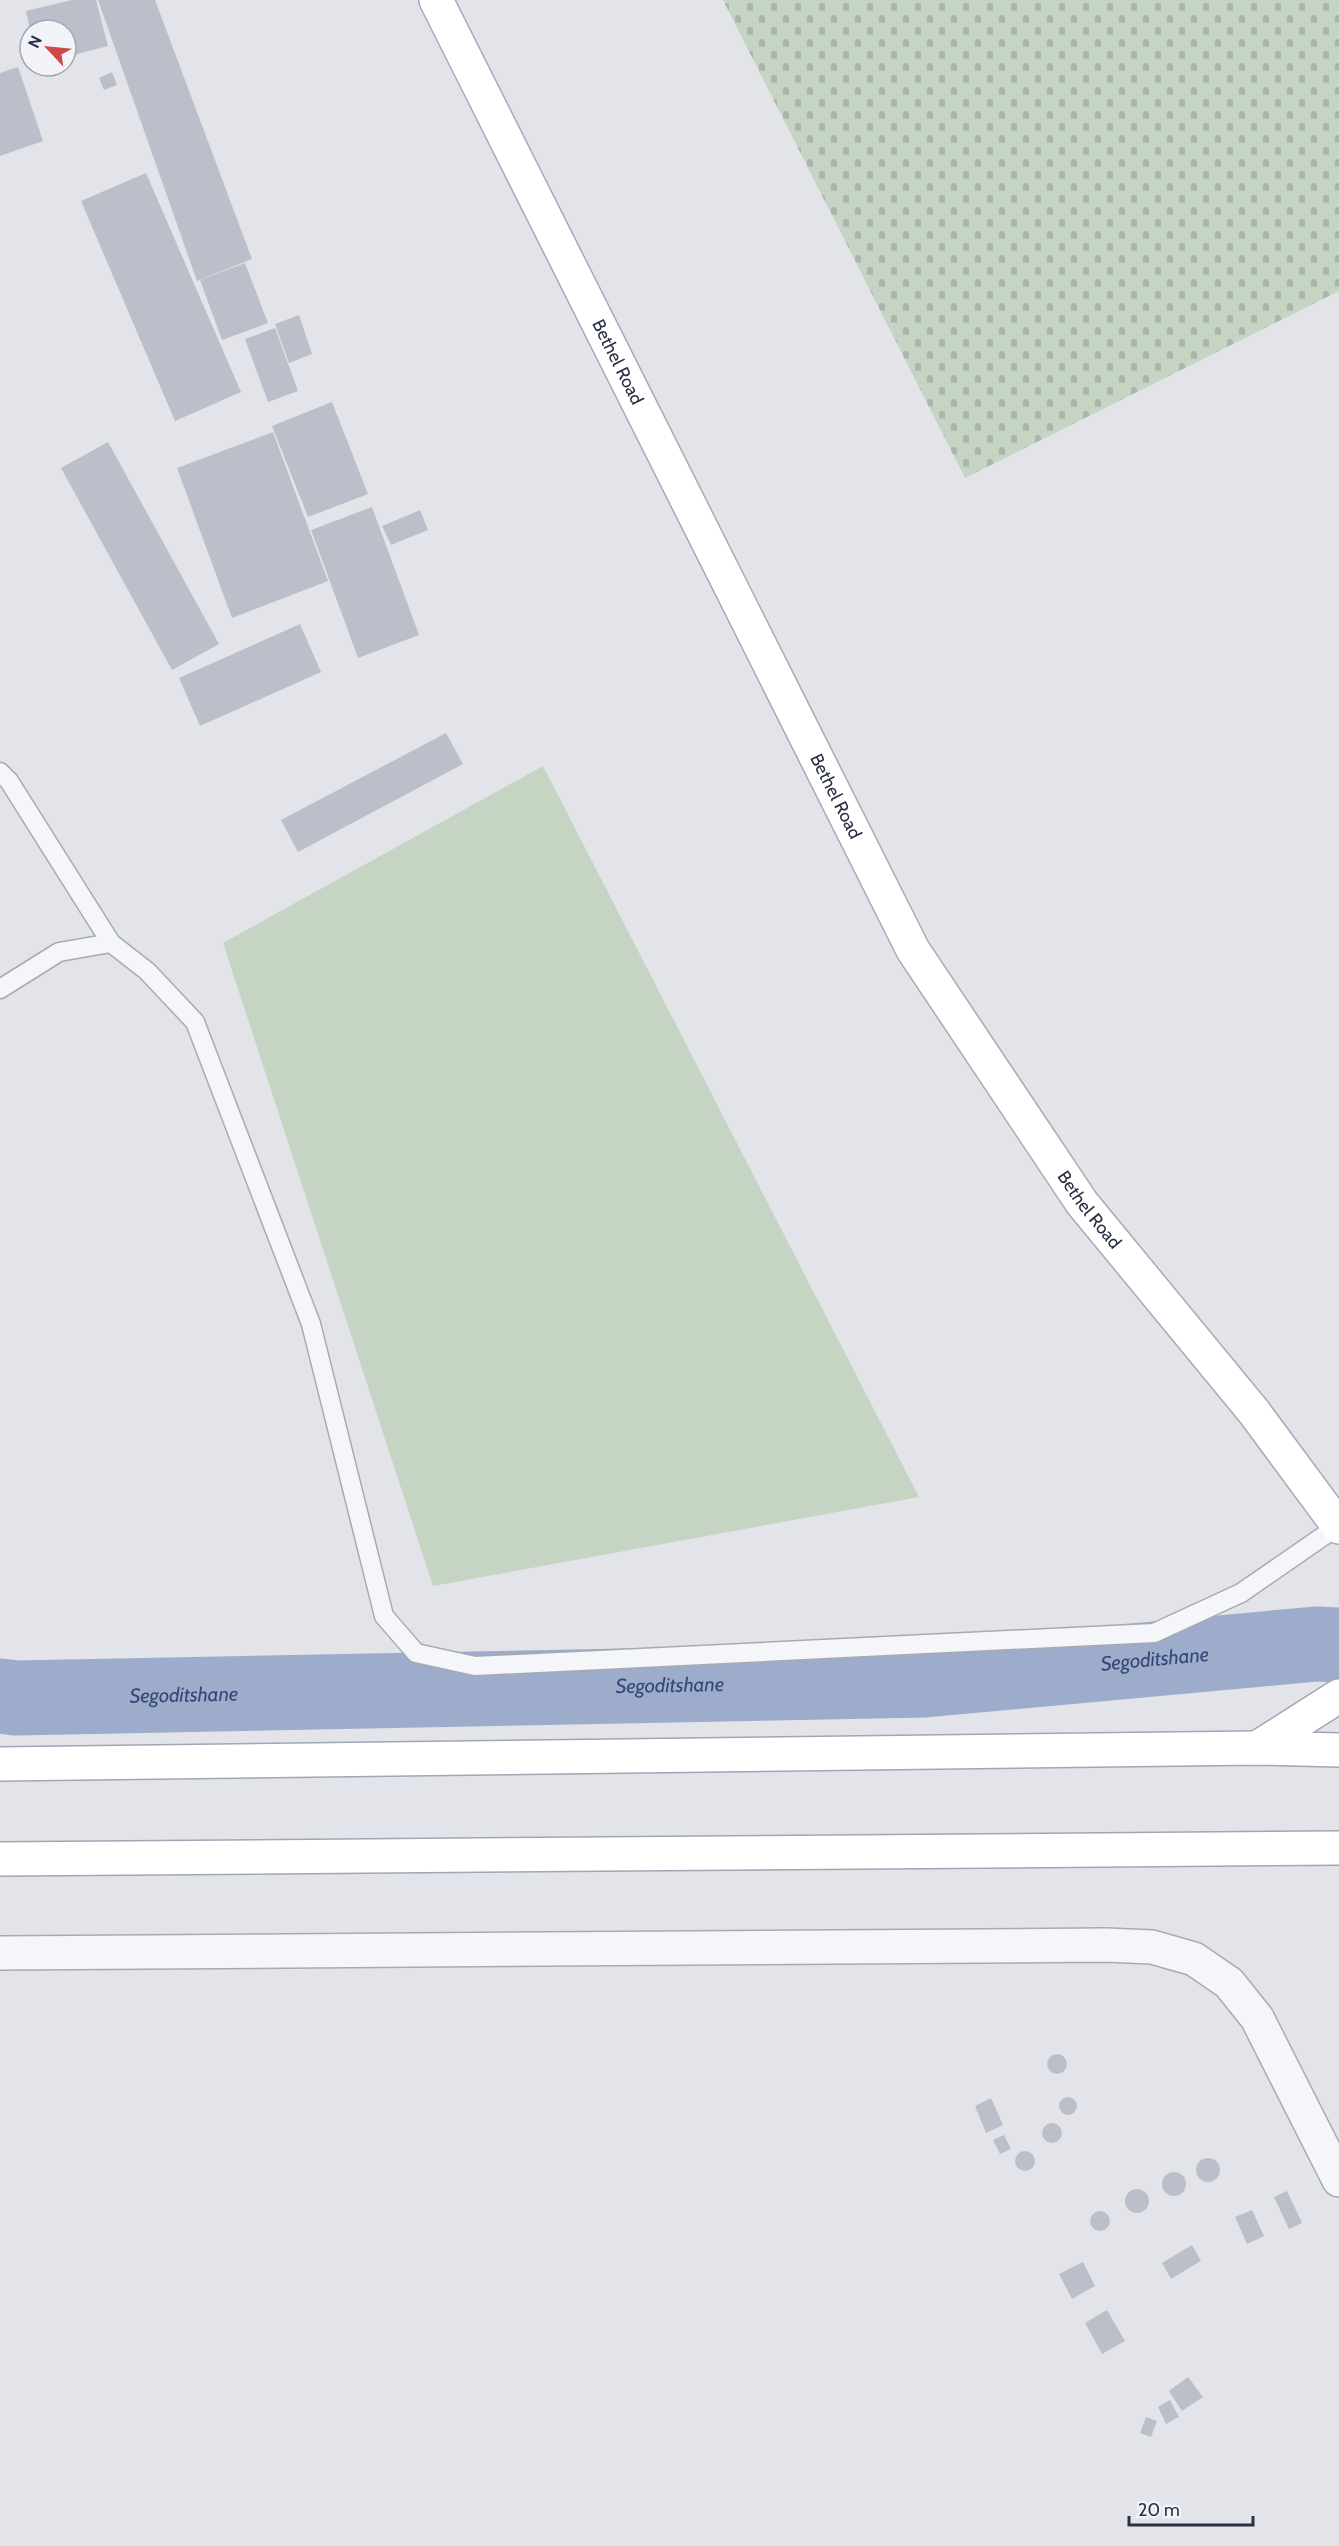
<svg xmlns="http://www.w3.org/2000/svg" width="1339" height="2546" font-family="Cabin,sans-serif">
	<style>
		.cemetery { fill: url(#cemetery-stones) }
		.garden { fill: #c5d4c3 }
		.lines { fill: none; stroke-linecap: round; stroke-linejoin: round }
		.river { stroke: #9dacca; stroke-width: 75 }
		.building { fill: #bcbfca }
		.lane-casing { stroke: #a7aab5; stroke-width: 21 }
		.street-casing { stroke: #a7aab5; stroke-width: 36 }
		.secondary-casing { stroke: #a7aab5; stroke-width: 36 }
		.primary-casing { stroke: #a1a6b6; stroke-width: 36 }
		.lane { stroke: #f5f6f9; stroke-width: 18 }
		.street { stroke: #f5f6f9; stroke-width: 33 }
		.secondary { stroke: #fff; stroke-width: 33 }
		.primary { stroke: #fff; stroke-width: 33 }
		.labels { text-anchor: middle; stroke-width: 4.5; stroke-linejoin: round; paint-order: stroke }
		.street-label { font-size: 18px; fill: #2a2f43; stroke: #f2f3f8 }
		.water-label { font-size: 20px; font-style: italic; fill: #344777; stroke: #f2f3f8 }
	</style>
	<defs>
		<pattern id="cemetery-stones" width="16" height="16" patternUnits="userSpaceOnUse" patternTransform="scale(1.5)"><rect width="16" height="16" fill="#c5d4c3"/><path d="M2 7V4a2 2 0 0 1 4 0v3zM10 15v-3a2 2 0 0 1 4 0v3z" fill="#a9b6a9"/></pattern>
	</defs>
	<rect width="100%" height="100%" fill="#e2e4ea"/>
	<path class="cemetery" d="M723,0H1339V291L965,478Z"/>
	<path class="garden" d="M543,766L919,1497L433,1586L223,943Z"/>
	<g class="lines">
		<path class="river" id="s1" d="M0,1696L16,1698L925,1680L1316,1644L1339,1645"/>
	</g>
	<g class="building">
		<path d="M72,0H96L108,46L66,57V30H30L26,11Z"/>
		<path d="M98,0H155L252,259L197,281Z"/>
		<path d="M18,67L43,141L0,156V73Z"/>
		<path d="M112,72L117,85L104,90L99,78Z"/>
		<path d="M146,173L241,392L175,421L81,201Z"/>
		<path d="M245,263L268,323L222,340L200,280Z"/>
		<path d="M299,315L312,354L289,363L275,324Z"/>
		<path d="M275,328L298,391L268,402L245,339Z"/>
		<path d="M332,402L368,494L308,517L272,426Z"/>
		<path d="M273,432L328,581L232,618L177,468Z"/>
		<path d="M108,442L219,644L172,670L61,468Z"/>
		<path d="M372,507L419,635L358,658L311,530Z"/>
		<path d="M420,510L428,530L391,545L382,526Z"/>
		<path d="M300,624L321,672L200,726L179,678Z"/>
		<path d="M446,733L463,764L298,852L281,820Z"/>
		<circle cx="1057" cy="2064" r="10"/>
		<circle cx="1068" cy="2106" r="9"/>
		<path d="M991,2098L1003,2125L986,2133L975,2106Z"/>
		<circle cx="1052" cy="2133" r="10"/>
		<path d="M1004,2135L1011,2149L1000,2154L993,2140Z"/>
		<circle cx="1025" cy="2161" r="10"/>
		<circle cx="1208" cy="2170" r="12"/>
		<circle cx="1174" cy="2184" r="12"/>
		<circle cx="1137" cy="2201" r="12"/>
		<path d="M1287,2191L1302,2223L1289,2229L1274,2197Z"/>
		<path d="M1252,2210L1264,2236L1247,2244L1235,2217Z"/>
		<circle cx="1100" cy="2221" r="10"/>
		<path d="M1192,2245L1201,2261L1171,2279L1162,2263Z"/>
		<path d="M1083,2262L1095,2286L1072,2299L1059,2274Z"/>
		<path d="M1107,2310L1125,2341L1102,2354L1085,2323Z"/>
		<path d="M1188,2377L1203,2397L1182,2411L1169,2391Z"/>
		<path d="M1170,2400L1179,2417L1166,2424L1158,2407Z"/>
		<path d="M1146,2417L1157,2421L1151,2437L1140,2433Z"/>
	</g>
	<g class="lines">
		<g class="lane-casing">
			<g id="lane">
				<path d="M0,772L9,781L111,943L147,971L195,1022L311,1324L384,1616L416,1653L475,1666L1154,1633L1241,1593L1338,1526"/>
				<path d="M0,989L59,952L111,943"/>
			</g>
		</g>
		<g class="street-casing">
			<path id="street" d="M0,1953L1106,1945L1152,1947L1194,1959L1229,1983L1257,2018L1339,2180"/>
		</g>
		<g class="secondary-casing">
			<g id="secondary">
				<path id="s2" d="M436,0L913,950L1082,1203L1254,1412L1339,1527"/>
			</g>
		</g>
		<g class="primary-casing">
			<g id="primary">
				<path d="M1257,1748L1339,1696"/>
				<path d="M0,1764L1257,1748L1339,1750"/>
				<path d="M0,1859L1339,1848"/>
			</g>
		</g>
		<use href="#lane" class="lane"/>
		<use href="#street" class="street"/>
		<use href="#secondary" class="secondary"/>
		<use href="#primary" class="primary"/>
	</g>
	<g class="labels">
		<g class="street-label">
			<text dy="6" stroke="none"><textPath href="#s2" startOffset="405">Bethel Road</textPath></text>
			<text dy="6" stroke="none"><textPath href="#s2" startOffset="891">Bethel Road</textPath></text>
			<text dy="6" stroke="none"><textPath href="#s2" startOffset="1377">Bethel Road</textPath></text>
		</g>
		<g class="water-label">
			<text dy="7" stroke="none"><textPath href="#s1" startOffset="1156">Segoditshane</textPath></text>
			<text dy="7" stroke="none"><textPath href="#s1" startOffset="670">Segoditshane</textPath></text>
			<text dy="7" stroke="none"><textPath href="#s1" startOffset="184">Segoditshane</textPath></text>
		</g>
	</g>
	<g transform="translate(48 48) rotate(296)"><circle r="28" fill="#f2f3f8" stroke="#a2a5b0" stroke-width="1.5"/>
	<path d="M0-4.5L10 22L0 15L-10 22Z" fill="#cf4948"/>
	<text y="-9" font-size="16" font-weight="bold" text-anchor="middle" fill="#2a2f43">N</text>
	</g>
	<path d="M1129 2516v9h124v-9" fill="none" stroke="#2a2f43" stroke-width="3"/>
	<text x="1138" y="2516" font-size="18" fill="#2a2f43" stroke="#f2f3f8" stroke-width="4.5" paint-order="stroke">20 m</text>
</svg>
